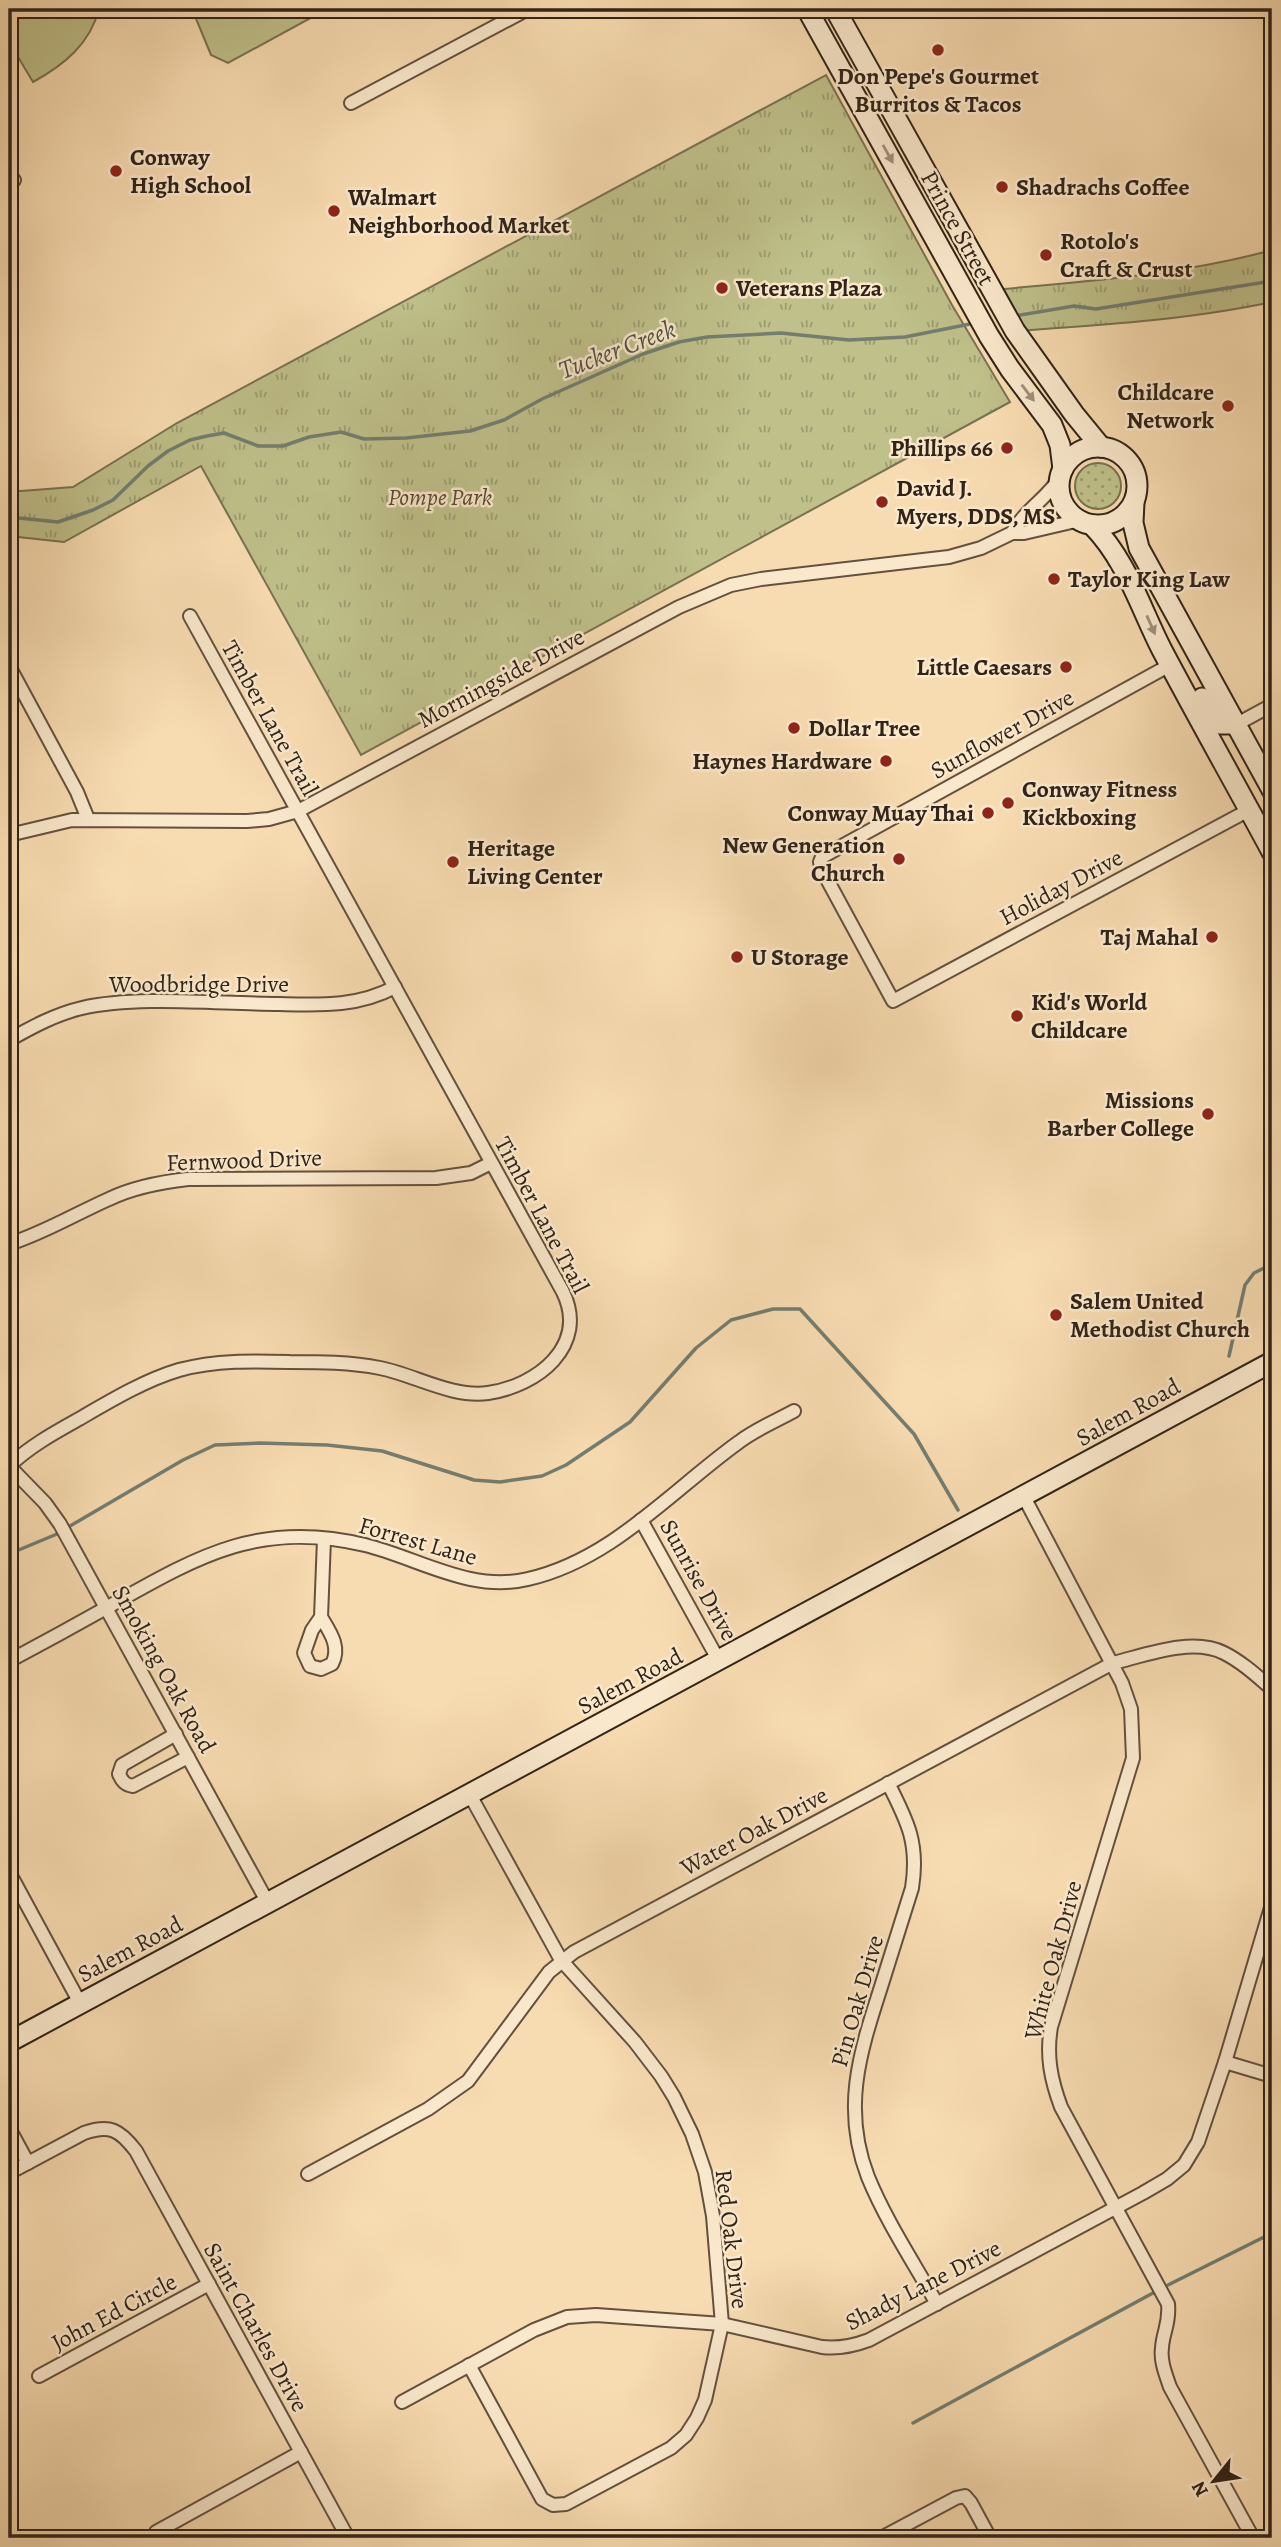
<svg xmlns="http://www.w3.org/2000/svg" width="1281" height="2547" font-family="Alegreya,serif">
	<style>
		.grass { fill: url(#grass-dots); stroke: #787251; stroke-width: 2 }
		.park { fill: url(#park-tufts); stroke: #787251; stroke-width: 2 }
		.pitch { fill: #bfc08a; stroke: #787251; stroke-width: 2 }
		.lines { fill: none; stroke-linecap: round; stroke-linejoin: round }
		.stream { stroke: #727e72; stroke-width: 3.5 }
		.minor-casing { stroke: #63513e; stroke-width: 16 }
		.secondary-casing { stroke: #312318; stroke-width: 23 }
		.minor { stroke: #fae8cc; stroke-width: 12 }
		.secondary { stroke: #fae8cc; stroke-width: 19 }
		.oneway { fill: #a08f7b }
		.poi-dot { fill: #8f2418; stroke: #fae8cc; stroke-width: 2.5 }
		.labels { text-anchor: middle; stroke-width: 5; stroke-linejoin: round; paint-order: stroke }
		.poi-label { font-size: 24px; font-weight: bold; fill: #312318; stroke: #fae8cc; text-anchor: start }
		.street-label { font-size: 24px; fill: #312318; stroke: #fae8cc }
		.park-label { font-size: 24px; font-style: italic; fill: #544a34; stroke: #fae8cc }
		.water-label { font-size: 26px; font-style: italic; fill: #515145; stroke: #fae8cc }
	</style>
	<defs>
		<pattern id="grass-dots" width="8" height="8" patternUnits="userSpaceOnUse" patternTransform="scale(1.75)"><rect width="8" height="8" fill="#bfc08a"/><path d="M2 2h.1M6 6h.1" fill="none" stroke="#9c9c70" stroke-width="1.8" stroke-linecap="round"/></pattern>
		<pattern id="park-tufts" width="24" height="20" patternUnits="userSpaceOnUse" patternTransform="scale(1.75)"><rect width="24" height="20" fill="#bfc08a"/><path d="M3 7l-1-3M5 7V3M7 7l1-3M15 17l-1-3M17 17v-4M19 17l1-3" fill="none" stroke="#9c9c70"/></pattern>
	</defs>
	<rect width="100%" height="100%" fill="#f8dcb1"/>
	<filter id="stains"><feTurbulence type="fractalNoise" baseFrequency=".00286" numOctaves="4"/><feColorMatrix values="0 0 0 0 .2 0 0 0 0 .09 0 0 0 0 .02 0 0 0 .5 -.17"/></filter>
	<radialGradient id="worn" r=".72"><stop offset=".6" stop-color="#630" stop-opacity="0"/><stop offset="1" stop-color="#630" stop-opacity=".3"/></radialGradient>
	<circle class="grass" cx="1098" cy="486" r="23"/>
	<g class="park">
		<path d="M826,75L952,305L1010,402L361,755L201,466L64,542L9,536V490L21,491L73,487L177,423Z"/>
		<path d="M1272,250V302C1188,320 1101,325 1015,331L993,290C1086,281 1182,275 1272,250Z"/>
	</g>
	<g class="pitch">
		<path d="M9,9H99C90,44 64,65 33,82L9,42Z"/>
		<path d="M192,9H327L228,63L211,55Z"/>
	</g>
	<g class="lines">
		<g class="stream">
			<path d="M1014,316L1074,306L1096,309L1272,281"/>
			<path d="M9,517L58,522L93,510L113,500L148,466L168,451L190,440L207,436L224,433L258,446H283L309,437L341,432L364,439L406,438L470,431L504,420L542,399L643,354L679,342L707,337L781,333L849,340L905,337L975,323"/>
			<path d="M1229,1356L1245,1285L1254,1273L1272,1264"/>
			<path d="M70,1526L183,1460L215,1445L260,1443L327,1445L382,1451L474,1480L500,1482L542,1476L566,1465L630,1422L696,1348L731,1320L773,1309H800L914,1434L958,1510"/>
			<path d="M9,1554L57,1534"/>
			<path d="M1168,2285L1272,2233"/>
			<path d="M913,2423L1153,2293"/>
		</g>
		<g class="minor-casing">
			<g id="minor">
				<path d="M1201,9H1202"/>
				<path d="M351,103L528,9"/>
				<path d="M9,183L14,180"/>
				<path d="M1012,533C1024,511 1046,499 1060,478"/>
				<path d="M1170,665L822,857L820,862L822,870L893,1001L1249,810"/>
				<path d="M9,666L77,792L88,819"/>
				<path d="M1237,724L1272,705"/>
				<path d="M9,835L72,820L247,821L269,819L298,811L679,607L731,585L761,579L949,557L981,548L1012,533H1024L1080,520"/>
				<path d="M9,1040C32,1027 56,1014 82,1008C140,995 219,1004 280,1004C320,1005 358,1007 395,987"/>
				<path d="M9,1244C44,1233 75,1214 109,1199C134,1187 161,1182 188,1179L436,1178L471,1173L491,1163"/>
				<path d="M9,1466C30,1446 54,1433 79,1419C110,1401 145,1380 179,1370C216,1360 253,1361 290,1362C320,1362 350,1362 380,1368C415,1375 452,1398 488,1393C537,1386 589,1346 563,1292L190,616"/>
				<path d="M9,1466L45,1503L60,1524L268,1903"/>
				<path d="M1024,1497L1122,1683L1131,1709L1133,1758L1051,2027C1046,2056 1051,2080 1061,2107L1168,2304C1170,2324 1163,2331 1162,2348C1160,2361 1166,2375 1170,2387L1253,2538"/>
				<path d="M641,1520L719,1661"/>
				<path d="M321,1617C330,1632 341,1647 332,1664L321,1669L310,1666L304,1653L312,1630L321,1617L324,1539"/>
				<path d="M9,1661C41,1644 74,1626 106,1608C195,1558 258,1519 365,1545C418,1558 471,1593 528,1579C612,1560 672,1490 739,1442C756,1429 776,1421 794,1411"/>
				<path d="M176,1734L122,1765L119,1774C122,1781 125,1785 133,1786L188,1757"/>
				<path d="M888,1783C908,1822 919,1844 912,1888C901,1922 891,1956 880,1990C859,2055 842,2110 868,2177C886,2221 914,2263 937,2304"/>
				<path d="M9,1872L80,2003"/>
				<path d="M1225,2062L1272,2076"/>
				<path d="M9,2128L28,2163"/>
				<path d="M9,2173L84,2133C110,2124 120,2130 136,2151L348,2538"/>
				<path d="M308,2174L428,2109L468,2081L549,1972L574,1952L1113,1663C1146,1655 1192,1637 1224,1653C1242,1662 1257,1676 1272,1689"/>
				<path d="M469,2365L542,2499L553,2505L566,2504L671,2448L686,2435L697,2418L705,2400L722,2324L713,2216L705,2172L692,2134L674,2097L661,2076L635,2042L561,1960L470,1795"/>
				<path d="M39,2376L209,2284"/>
				<path d="M402,2402L534,2330L567,2317L596,2315L722,2324L822,2347C839,2349 853,2346 869,2340L1143,2193L1167,2179L1184,2165L1198,2142L1225,2062L1272,1904"/>
				<path d="M156,2532L301,2452"/>
				<path d="M881,2538L956,2498L965,2496L971,2503L990,2538"/>
			</g>
		</g>
		<g class="secondary-casing">
			<g id="secondary">
				<path d="M807,9L989,336L1010,369L1052,425L1060,445L1063,469"/>
				<path d="M835,9L1015,331L1074,414L1101,447"/>
				<circle cx="1098" cy="486" r="39"/>
				<path d="M1134,502L1133,523L1139,548L1272,790"/>
				<path d="M1092,525C1127,561 1140,607 1162,650C1198,718 1236,785 1272,852"/>
				<path d="M1202,698L1211,714L1220,724H1237"/>
				<path d="M9,2042L1272,1362"/>
			</g>
		</g>
		<use href="#minor" class="minor"/>
		<use href="#secondary" class="secondary"/>
	</g>
	<defs><path id="oneway-solid" d="M-6-.8H1V-3.2L6.5 0L1 3.2V.8H-6Z" transform="scale(1.75)"/></defs>
	<g class="oneway">
		<use href="#oneway-solid" transform="translate(888 154) rotate(61)"/>
		<use href="#oneway-solid" transform="translate(1028 393) rotate(53)"/>
		<use href="#oneway-solid" transform="translate(1151 625) rotate(66)"/>
	</g>
	<g class="poi-dot">
		<circle cx="938" cy="50" r="7"/>
		<circle cx="116" cy="171" r="7"/>
		<circle cx="1002" cy="187" r="7"/>
		<circle cx="334" cy="211" r="7"/>
		<circle cx="1046" cy="255" r="7"/>
		<circle cx="722" cy="288" r="7"/>
		<circle cx="1228" cy="406" r="7"/>
		<circle cx="1007" cy="448" r="7"/>
		<circle cx="882" cy="502" r="7"/>
		<circle cx="1054" cy="579" r="7"/>
		<circle cx="1066" cy="667" r="7"/>
		<circle cx="794" cy="728" r="7"/>
		<circle cx="886" cy="761" r="7"/>
		<circle cx="1008" cy="803" r="7"/>
		<circle cx="988" cy="813" r="7"/>
		<circle cx="899" cy="859" r="7"/>
		<circle cx="453" cy="862" r="7"/>
		<circle cx="1212" cy="937" r="7"/>
		<circle cx="737" cy="957" r="7"/>
		<circle cx="1017" cy="1016" r="7"/>
		<circle cx="1208" cy="1114" r="7"/>
		<circle cx="1056" cy="1315" r="7"/>
	</g>
	<g class="labels">
		<g class="poi-label">
			<text x="938" y="84" text-anchor="middle">Don Pepe's Gourmet<tspan x="938" dy="28">Burritos &amp; Tacos</tspan></text>
			<text x="130" y="165">Conway<tspan x="130" dy="28">High School</tspan></text>
			<text x="1016" y="195">Shadrachs Coffee</text>
			<text x="348" y="205">Walmart<tspan x="348" dy="28">Neighborhood Market</tspan></text>
			<text x="1060" y="249">Rotolo's<tspan x="1060" dy="28">Craft &amp; Crust</tspan></text>
			<text x="736" y="296">Veterans Plaza</text>
			<text x="1214" y="400" text-anchor="end">Childcare<tspan x="1214" dy="28">Network</tspan></text>
			<text x="993" y="456" text-anchor="end">Phillips 66</text>
			<text x="896" y="496">David J.<tspan x="896" dy="28">Myers, DDS, MS</tspan></text>
			<text x="1068" y="587">Taylor King Law</text>
			<text x="1052" y="675" text-anchor="end">Little Caesars</text>
			<text x="808" y="736">Dollar Tree</text>
			<text x="872" y="769" text-anchor="end">Haynes Hardware</text>
			<text x="1022" y="797">Conway Fitness<tspan x="1022" dy="28">Kickboxing</tspan></text>
			<text x="974" y="821" text-anchor="end">Conway Muay Thai</text>
			<text x="885" y="853" text-anchor="end">New Generation<tspan x="885" dy="28">Church</tspan></text>
			<text x="467" y="856">Heritage<tspan x="467" dy="28">Living Center</tspan></text>
			<text x="1198" y="945" text-anchor="end">Taj Mahal</text>
			<text x="751" y="965">U Storage</text>
			<text x="1031" y="1010">Kid's World<tspan x="1031" dy="28">Childcare</tspan></text>
			<text x="1194" y="1108" text-anchor="end">Missions<tspan x="1194" dy="28">Barber College</tspan></text>
			<text x="1070" y="1309">Salem United<tspan x="1070" dy="28">Methodist Church</tspan></text>
		</g>
		<g class="street-label">
			<text transform="translate(958 228) rotate(61)" y="8">Prince Street</text>
			<text transform="translate(501 678) rotate(-28)" y="8">Morningside Drive</text>
			<text transform="translate(270 718) rotate(61)" y="8">Timber Lane Trail</text>
			<text transform="translate(1002 734) rotate(-29)" y="8">Sunflower Drive</text>
			<text transform="translate(1061 887) rotate(-28)" y="8">Holiday Drive</text>
			<text x="199" y="992">Woodbridge Drive</text>
			<text transform="translate(244 1160) rotate(-2)" y="8">Fernwood Drive</text>
			<text transform="translate(542 1215) rotate(62)" y="8">Timber Lane Trail</text>
			<text transform="translate(1128 1412) rotate(-29)" y="8">Salem Road</text>
			<text transform="translate(418 1541) rotate(16)" y="8">Forrest Lane</text>
			<text transform="translate(699 1580) rotate(61)" y="8">Sunrise Drive</text>
			<text transform="translate(164 1669) rotate(61)" y="8">Smoking Oak Road</text>
			<text transform="translate(630 1681) rotate(-28)" y="8">Salem Road</text>
			<text transform="translate(754 1831) rotate(-28)" y="8">Water Oak Drive</text>
			<text transform="translate(130 1949) rotate(-28)" y="8">Salem Road</text>
			<text transform="translate(1053 1960) rotate(-75)" y="8">White Oak Drive</text>
			<text transform="translate(857 2001) rotate(-74)" y="8">Pin Oak Drive</text>
			<text transform="translate(732 2239) rotate(83)" y="8">Red Oak Drive</text>
			<text transform="translate(923 2285) rotate(-27)" y="8">Shady Lane Drive</text>
			<text transform="translate(114 2312) rotate(-28)" y="8">John Ed Circle</text>
			<text transform="translate(256 2327) rotate(61)" y="8">Saint Charles Drive</text>
		</g>
		<g class="park-label">
			<text x="440" y="505">Pompe Park</text>
		</g>
		<g class="water-label">
			<text transform="translate(617 349) rotate(-21)" y="9">Tucker Creek</text>
		</g>
	</g>
	<rect width="1281" height="2547" fill="none" stroke="#f8dcb1" stroke-width="35"/>
	<rect x="10" y="10" width="1260" height="2526" fill="none" stroke="#312318" stroke-width="3.5"/>
	<rect x="18" y="18" width="1246" height="2512" fill="none" stroke="#312318" stroke-width="2"/>
	<g transform="translate(1214 2481) rotate(240)" stroke="#fae8cc" stroke-width="5" paint-order="stroke">
	<path d="M0-5L12 26L0 18L-12 26Z" fill="#312318"/>
	<text y="-10" font-size="19" font-weight="bold" text-anchor="middle" fill="#312318">N</text>
	</g>
	<rect width="100%" height="100%" filter="url(#stains)"/>
	<rect width="100%" height="100%" fill="url(#worn)"/>
</svg>
